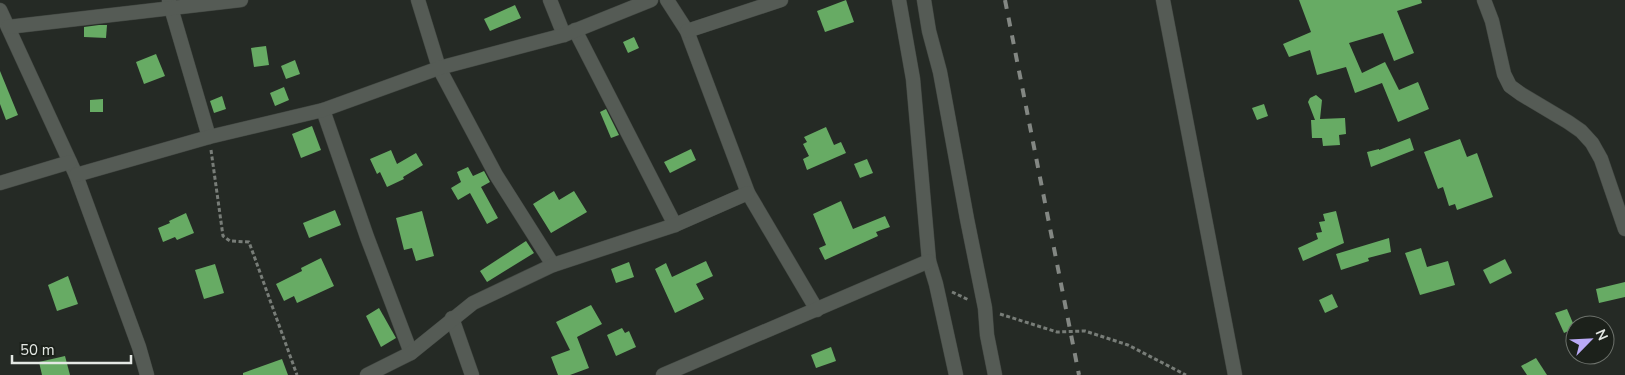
<svg xmlns="http://www.w3.org/2000/svg" width="1625" height="375" font-family="'Nunito Sans',sans-serif">
	<style>
		.building { fill: #67ab64 }
		.lines { fill: none; stroke-linecap: round; stroke-linejoin: round }
		.minor-casing { stroke: #414641; stroke-width: 15 }
		.tertiary-casing { stroke: #414641; stroke-width: 15 }
		.path { stroke: #787d78; stroke-width: 3; stroke-dasharray: 4 2.5; stroke-linecap: butt }
		.minor { stroke: #555b55; stroke-width: 14 }
		.tertiary { stroke: #555b55; stroke-width: 14 }
		.rail { stroke: #838783; stroke-width: 4; stroke-dasharray: 9 9; stroke-linecap: butt }
	</style>
	<rect width="100%" height="100%" fill="#252a25"/>
	<g class="building">
		<path d="M846,0L854,22L825,32L817,11Z"/>
		<path d="M1299,0H1421L1422,3L1397,11L1414,53L1394,61L1383,33L1349,43L1362,73L1385,62L1399,90L1418,82L1429,109L1398,122L1382,83L1355,93L1346,67L1317,75L1310,50L1289,57L1283,44L1311,32Z"/>
		<path d="M515,5L521,18L490,31L484,19Z"/>
		<path d="M99,25H107L106,38L84,37V27Z"/>
		<path d="M634,37L639,48L628,53L623,42Z"/>
		<path d="M266,46L269,65L254,67L251,48Z"/>
		<path d="M156,54L165,76L144,84L136,62Z"/>
		<path d="M295,60L300,74L286,79L281,66Z"/>
		<path d="M0,71L18,115L6,120L0,104Z"/>
		<path d="M284,87L289,100L275,106L270,93Z"/>
		<path d="M1316,95L1322,100L1320,119L1345,118L1346,134L1339,135L1340,145L1323,146L1322,138H1312L1311,120H1315L1308,102L1310,98Z"/>
		<path d="M222,96L226,109L214,113L210,101Z"/>
		<path d="M103,99V112H90V100Z"/>
		<path d="M1264,104L1268,116L1257,120L1252,108Z"/>
		<path d="M606,109L619,135L611,138L600,112Z"/>
		<path d="M312,126L321,150L301,158L292,134Z"/>
		<path d="M826,127L834,145L841,142L846,153L807,170L803,159L809,156L803,144L807,142L804,137Z"/>
		<path d="M1410,138L1414,150L1371,167L1367,152L1379,149V150Z"/>
		<path d="M1460,139L1467,157L1477,153L1493,197L1457,210L1455,204L1449,206L1443,187L1438,189L1424,152Z"/>
		<path d="M691,149L696,160L670,173L664,162Z"/>
		<path d="M391,150L397,164L416,153L423,165L403,177L404,179L387,187L380,172L377,174L370,159Z"/>
		<path d="M867,159L873,173L860,178L854,164Z"/>
		<path d="M468,167L473,176L484,171L490,182L481,187L498,218L487,224L470,193L458,200L451,188L461,182L457,172Z"/>
		<path d="M554,191L559,200L574,191L587,212L551,233L533,204Z"/>
		<path d="M841,201L853,229L885,216L890,227L876,232L878,236L825,260L819,248L826,245L813,214Z"/>
		<path d="M335,210L341,225L309,238L303,223Z"/>
		<path d="M422,211L434,256L416,261L412,248L404,250L396,218Z"/>
		<path d="M1336,211L1344,243L1303,261L1298,248L1318,239L1316,233L1322,232L1319,222L1325,221L1323,214Z"/>
		<path d="M186,213L194,233L177,240L175,237L163,242L158,228L170,223L169,221Z"/>
		<path d="M1389,238L1391,252L1368,258L1369,261L1341,270L1336,254Z"/>
		<path d="M526,241L534,253L487,282L480,271Z"/>
		<path d="M1421,248L1427,267L1448,261L1455,285L1420,295L1405,253Z"/>
		<path d="M321,258L334,286L297,303L294,296L284,301L276,284L302,271L301,268Z"/>
		<path d="M1505,259L1512,273L1490,284L1483,270Z"/>
		<path d="M706,261L713,276L696,284L704,299L675,313L655,269L666,263L672,277Z"/>
		<path d="M629,262L634,277L616,283L611,269Z"/>
		<path d="M215,264L224,293L204,299L195,270Z"/>
		<path d="M68,276L78,304L57,311L48,285Z"/>
		<path d="M1625,282V297L1599,303L1596,289Z"/>
		<path d="M1332,294L1338,307L1325,313L1319,300Z"/>
		<path d="M591,305L602,324L577,337L589,368L570,375H558L551,357L570,350L556,322Z"/>
		<path d="M379,308L396,338L381,347L366,316Z"/>
		<path d="M1567,309L1575,328L1564,333L1555,313Z"/>
		<path d="M622,328L625,333L629,331L636,347L616,356L607,335Z"/>
		<path d="M831,347L836,361L816,368L811,355Z"/>
		<path d="M65,356L70,375H42L39,362Z"/>
		<path d="M1536,358L1547,375H1527L1521,366Z"/>
		<path d="M282,359L288,375H243V373Z"/>
	</g>
	<g class="lines">
		<g class="minor-casing">
			<g id="minor">
				<path d="M418,0L439,68L496,175L553,265"/>
				<path d="M550,0L564,35"/>
				<path d="M667,0L687,31L748,193L817,310"/>
				<path d="M899,0L913,79L929,261L936,284L956,375"/>
				<path d="M924,0L929,31L940,72L967,219L985,308L987,335L995,375"/>
				<path d="M1484,0L1492,21L1504,74L1510,86L1521,94L1568,122L1581,131L1592,143L1601,159L1625,229"/>
				<path d="M169,1L209,137"/>
				<path d="M0,10L76,175L139,347L147,375"/>
				<path d="M8,27L241,0"/>
				<path d="M575,30L675,225"/>
				<path d="M687,31L781,0"/>
				<path d="M323,110L367,237L411,353"/>
				<path d="M76,175L209,137L323,110L439,68L564,35L651,0"/>
				<path d="M0,183L70,162"/>
				<path d="M452,318L472,375"/>
				<path d="M367,375L411,353L473,303L553,265L675,225L748,193"/>
				<path d="M663,375L929,261"/>
			</g>
		</g>
		<g class="tertiary-casing">
			<path id="tertiary" d="M1163,0L1235,375"/>
		</g>
		<g class="path">
			<path d="M211,150L223,236L230,241L249,242L297,375"/>
			<path d="M952,292L969,300"/>
			<path d="M1000,314L1057,332L1085,331L1128,345L1186,375"/>
		</g>
		<use href="#minor" class="minor"/>
		<use href="#tertiary" class="tertiary"/>
		<path class="rail" d="M1005,0L1079,375"/>
	</g>
	<g transform="translate(1590 340) rotate(66)"><circle r="24" fill="#1c211b" stroke="#6c716b"/>
	<path d="M0-4L9 19L0 12L-9 19Z" fill="#baaaf6"/>
	<text y="-8" font-size="14" font-weight="bold" text-anchor="middle" fill="#e4e8e4">N</text>
	</g>
	<path d="M12 355v8h119v-8" fill="none" stroke="#e4e8e4" stroke-width="2.5"/>
	<text x="20" y="355" font-size="15" fill="#e4e8e4" stroke="#1c211b" stroke-width="4" paint-order="stroke">50 m</text>
</svg>
